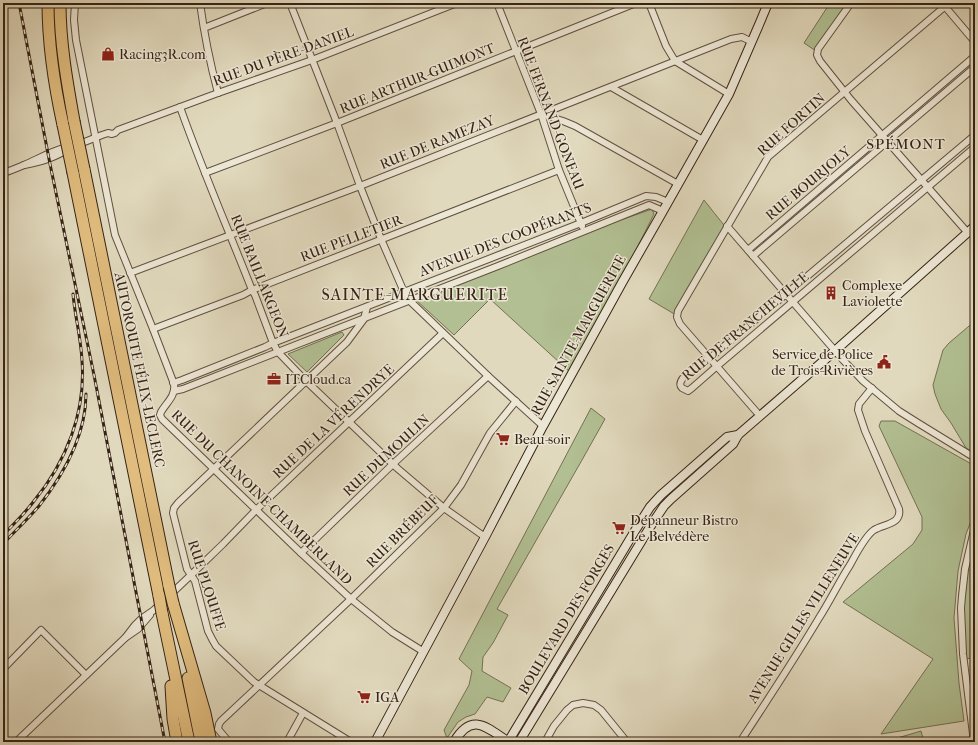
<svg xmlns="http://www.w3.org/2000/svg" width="978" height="745" font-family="'IM FELL French Canon',serif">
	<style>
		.green { fill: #b1bf92; stroke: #747154 }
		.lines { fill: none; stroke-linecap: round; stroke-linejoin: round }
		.street-casing { stroke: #61503f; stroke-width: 8 }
		.secondary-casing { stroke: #362315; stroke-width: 10 }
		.highway-casing { stroke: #362315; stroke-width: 13 }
		.street { stroke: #ece6d4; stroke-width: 6 }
		.secondary { stroke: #ece6d4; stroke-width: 8 }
		.highway { stroke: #e0bc7e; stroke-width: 11 }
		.rail-casing { stroke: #362315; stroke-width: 3 }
		.rail { stroke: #ece6d4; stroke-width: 1.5; stroke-dasharray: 4.5; stroke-linecap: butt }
		.highway-bridge-casing { stroke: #362315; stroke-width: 13; stroke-linecap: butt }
		.highway-bridge { stroke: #e0bc7e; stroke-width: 11 }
		.labels { text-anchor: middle; stroke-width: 3; stroke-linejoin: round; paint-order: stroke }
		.poi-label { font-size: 14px; fill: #362315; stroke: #ece6d4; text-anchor: start }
		.street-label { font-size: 14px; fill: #362315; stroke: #ece6d4 }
		.neighbourhood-label { font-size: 15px; letter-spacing: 1px; fill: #362315; stroke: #ece6d4 }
		.quarter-label { font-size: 16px; letter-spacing: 1px; fill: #362315; stroke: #ece6d4 }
	</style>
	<rect width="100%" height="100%" fill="#e1d9bd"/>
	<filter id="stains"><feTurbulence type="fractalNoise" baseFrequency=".005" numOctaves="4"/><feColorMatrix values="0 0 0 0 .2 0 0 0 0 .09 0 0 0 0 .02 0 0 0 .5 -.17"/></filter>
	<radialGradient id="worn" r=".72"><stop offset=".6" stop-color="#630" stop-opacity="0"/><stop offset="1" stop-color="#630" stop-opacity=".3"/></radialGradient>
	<g class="green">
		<path d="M830,3H854L819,53L804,43Z"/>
		<path d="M704,200L727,229L676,315L649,299Z"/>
		<path d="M652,209L654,214L594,334L572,374L490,299L454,335L415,299L585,232L618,221Z"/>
		<path d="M975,321V453L966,448L951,423L941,409L935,394L933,385L943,350L949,343Z"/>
		<path d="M342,332L344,335L307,372L288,354Z"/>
		<path d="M591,408L605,419L582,460L497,609L508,615L493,643L483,657L482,671L511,688L503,702L487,697L475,714L466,717L458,722L447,738L444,730L469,685L472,671L459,659Z"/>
		<path d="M881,421H895L975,466V511L966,534L958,571L954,618L959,683L964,721L881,734L933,659L843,602L913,544L922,530V517L879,426Z"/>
		<path d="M975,532V657L966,659L960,620L965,576Z"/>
		<path d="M921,731L924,742H884Z"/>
	</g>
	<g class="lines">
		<g class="street-casing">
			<g id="street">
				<path d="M75,3L74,20L76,40L115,235L153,329L174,384C176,396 166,403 161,412L160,415L162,419L301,553L351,599L392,632L424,652"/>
				<path d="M200,3C204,33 210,63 218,93"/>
				<path d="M290,3L337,123L360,186L381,239L404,292L410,301L488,376L543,426"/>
				<path d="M497,3L541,114L559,170L582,226"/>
				<path d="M649,3L666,46L675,61L729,94"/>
				<path d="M851,3L818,49L817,55L820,61L851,100L968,233"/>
				<path d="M942,3L975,42"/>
				<path d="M204,28L267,3"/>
				<path d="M611,87L703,140"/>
				<path d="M180,107C202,169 228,229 252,290L255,295L273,343L278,352L302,377L397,468L444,508L485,537"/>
				<path d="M541,114L563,121L575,126L678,184"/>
				<path d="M975,135L710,358L702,362L683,378C680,382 679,385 682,388L688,391L692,388L716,367L975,147"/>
				<path d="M77,145L102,135L108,133L112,134L115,133L118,130L218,93L312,60L457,3"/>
				<path d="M24,165C42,162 53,158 69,149"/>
				<path d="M3,173C10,171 17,168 24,165C40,158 51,151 68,147"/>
				<path d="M205,173L337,123L636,3"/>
				<path d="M727,226L843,360L863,381L899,411L918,423L975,458"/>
				<path d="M748,250L975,56"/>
				<path d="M753,256L975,67"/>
				<path d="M130,273L360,186L731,39L742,37L752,42"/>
				<path d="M153,329L243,295L252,290L559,170"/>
				<path d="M173,383L182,380L265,347L273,343L581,223L646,196L656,197L668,202"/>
				<path d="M174,391L183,389L498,266L649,205L663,211"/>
				<path d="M760,416L680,324L677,317L678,311L768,157L949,3"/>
				<path d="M301,553L393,464L488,376"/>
				<path d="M125,638L135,625L141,619L154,610L191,575L223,544L256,510L443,333"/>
				<path d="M3,669L41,630L86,675"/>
				<path d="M16,742L125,638L138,629L150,615"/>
				<path d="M229,742L218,729L219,724L221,721L351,599L444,508L461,485L490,433L516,401"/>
				<path d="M287,742L303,713"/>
				<path d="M351,742L254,682L216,646L212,639L208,631L195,581L187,569L173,513L174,508L178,503L347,342L364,319L367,307"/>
				<path d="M545,742L554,726L567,710L573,705L583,703L594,705L601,710L627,742"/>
				<path d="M740,742C767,701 794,660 819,618C830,601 839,582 850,565C855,556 865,536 874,530C884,524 902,524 899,509L865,431L858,410L859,404L872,388"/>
				<path d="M974,742L963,654L961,608L962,596L965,569L975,526"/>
			</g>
		</g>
		<g class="secondary-casing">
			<g id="secondary">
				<path d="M375,742L485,537L543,426L623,281L659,218L729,94L761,20L768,3"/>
				<path d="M454,742C472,711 487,728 509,742"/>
				<path d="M508,742L636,529L650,507L661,495L727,437L738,435"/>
				<path d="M519,742L650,527L664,506L671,499L733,444L738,435L828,357L975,226"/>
			</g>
		</g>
		<g class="highway-casing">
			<g id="highway">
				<path d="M48,3C48,44 54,84 63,125"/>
				<path d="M60,3C60,43 67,82 74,121"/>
				<path d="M84,169L169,586"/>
				<path d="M73,173L159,596"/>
				<path d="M173,603L205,713L211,742"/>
				<path d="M162,613L189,742"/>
				<path d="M188,678L201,742"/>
				<path d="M171,686L173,719L177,742"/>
			</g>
		</g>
		<use href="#street" class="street"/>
		<use href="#secondary" class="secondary"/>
		<use href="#highway" class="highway"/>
		<g class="rail-casing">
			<g id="rail">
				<path d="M19,3L50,164L94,375L165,742"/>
				<path d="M3,535C14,524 25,513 34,501C66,462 86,412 82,361C81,338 75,317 73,294"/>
				<path d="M3,544C15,531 28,519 39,506C64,474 86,435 86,394"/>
			</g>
		</g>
		<use href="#rail" class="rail"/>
		<g class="highway-bridge-casing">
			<g id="highway-bridge">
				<path d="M74,121L84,169"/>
				<path d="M63,125L73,173"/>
				<path d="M169,586L173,603"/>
				<path d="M159,596L162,613"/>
			</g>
		</g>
		<use href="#highway-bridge" class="highway-bridge"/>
	</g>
	<defs>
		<g id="shop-bare" transform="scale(1.08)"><path d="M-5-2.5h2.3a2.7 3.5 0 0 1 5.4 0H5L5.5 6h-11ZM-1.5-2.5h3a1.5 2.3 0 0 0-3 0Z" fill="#8f2418" stroke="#ece6d4" stroke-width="2.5" paint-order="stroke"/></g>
		<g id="building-bare" transform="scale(1.08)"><path d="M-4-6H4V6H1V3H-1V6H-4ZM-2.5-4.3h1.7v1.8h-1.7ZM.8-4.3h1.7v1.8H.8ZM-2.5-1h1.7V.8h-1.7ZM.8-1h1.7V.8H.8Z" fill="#8f2418" stroke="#ece6d4" stroke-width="2.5" paint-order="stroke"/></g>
		<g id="civic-bare" transform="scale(1.08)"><path d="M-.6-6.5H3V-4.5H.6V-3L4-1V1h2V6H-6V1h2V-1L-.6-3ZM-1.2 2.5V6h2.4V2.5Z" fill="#8f2418" stroke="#ece6d4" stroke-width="2.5" paint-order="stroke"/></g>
		<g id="office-bare" transform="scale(1.08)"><path d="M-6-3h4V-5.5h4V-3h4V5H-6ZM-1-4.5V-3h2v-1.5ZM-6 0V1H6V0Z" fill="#8f2418" stroke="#ece6d4" stroke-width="2.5" paint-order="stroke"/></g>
		<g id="supermarket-bare" transform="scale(1.08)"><path d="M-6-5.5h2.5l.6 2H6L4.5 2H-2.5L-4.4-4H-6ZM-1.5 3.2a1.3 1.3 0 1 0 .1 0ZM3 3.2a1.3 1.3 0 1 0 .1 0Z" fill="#8f2418" stroke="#ece6d4" stroke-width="2.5" paint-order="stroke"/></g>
	</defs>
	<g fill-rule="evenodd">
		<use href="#shop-bare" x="108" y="54"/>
		<use href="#building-bare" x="831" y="293"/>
		<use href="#civic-bare" x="884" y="362"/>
		<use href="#office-bare" x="274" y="379"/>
		<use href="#supermarket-bare" x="503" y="439"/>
		<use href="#supermarket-bare" x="619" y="528"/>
		<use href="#supermarket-bare" x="364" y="697"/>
	</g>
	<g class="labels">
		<g class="poi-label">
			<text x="119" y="59">Racing3R.com</text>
			<text x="842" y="290">Complexe<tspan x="842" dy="16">Laviolette</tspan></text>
			<text x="873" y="359" text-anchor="end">Service de Police<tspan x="873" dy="16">de Trois-Rivières</tspan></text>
			<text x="285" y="384">ITCloud.ca</text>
			<text x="514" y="444">Beau-soir</text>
			<text x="630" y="525">Dépanneur Bistro<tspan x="630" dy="16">Le Belvédère</tspan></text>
			<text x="375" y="702">IGA</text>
		</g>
		<g class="street-label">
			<text transform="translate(283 56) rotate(-20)" y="5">RUE DU PÈRE-DANIEL</text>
			<text transform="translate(417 78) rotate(-22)" y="5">RUE ARTHUR-GUIMONT</text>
			<text transform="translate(551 113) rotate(69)" y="5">RUE FERNAND-GONEAU</text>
			<text transform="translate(791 124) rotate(-42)" y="5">RUE FORTIN</text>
			<text transform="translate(437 142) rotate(-22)" y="5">RUE DE RAMEZAY</text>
			<text transform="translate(808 183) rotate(-40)" y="5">RUE BOURJOLY</text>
			<text transform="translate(351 238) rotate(-21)" y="5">RUE PELLETIER</text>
			<text transform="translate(505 239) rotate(-21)" y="5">AVENUE DES COOPÉRANTS</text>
			<text transform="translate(260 276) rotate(68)" y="5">RUE BAILLARGEON</text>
			<text transform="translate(745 326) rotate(-40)" y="5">RUE DE FRANCHEVILLE</text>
			<text transform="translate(578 335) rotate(-61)" y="5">RUE SAINTE-MARGUERITE</text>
			<text transform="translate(140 370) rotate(78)" y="5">AUTOROUTE FÉLIX-LECLERC</text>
			<text transform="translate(333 421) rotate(-43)" y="5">RUE DE LA VÉRENDRYE</text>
			<text transform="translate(386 455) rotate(-43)" y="5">RUE DUMOULIN</text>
			<text transform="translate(262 497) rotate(44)" y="5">RUE DU CHANOINE-CHAMBERLAND</text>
			<text transform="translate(402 531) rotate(-45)" y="5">RUE BRÉBEUF</text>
			<text transform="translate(207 585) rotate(72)" y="5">RUE PLOUFFE</text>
			<text transform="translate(803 618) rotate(-58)" y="5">AVENUE GILLES VILLENEUVE</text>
			<text transform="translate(566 619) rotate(-59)" y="5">BOULEVARD DES FORGES</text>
		</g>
		<g class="neighbourhood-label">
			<text x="906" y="149">SPÉMONT</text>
		</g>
		<g class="quarter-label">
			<text x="415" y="300">SAINTE-MARGUERITE</text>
		</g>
	</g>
	<rect width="978" height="745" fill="none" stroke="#e1d9bd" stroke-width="16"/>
	<rect x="4" y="4" width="970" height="737" fill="none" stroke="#362315" stroke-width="2"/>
	<rect x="8" y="8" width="962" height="729" fill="none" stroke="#362315"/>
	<rect width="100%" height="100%" filter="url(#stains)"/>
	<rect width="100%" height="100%" fill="url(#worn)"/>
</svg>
